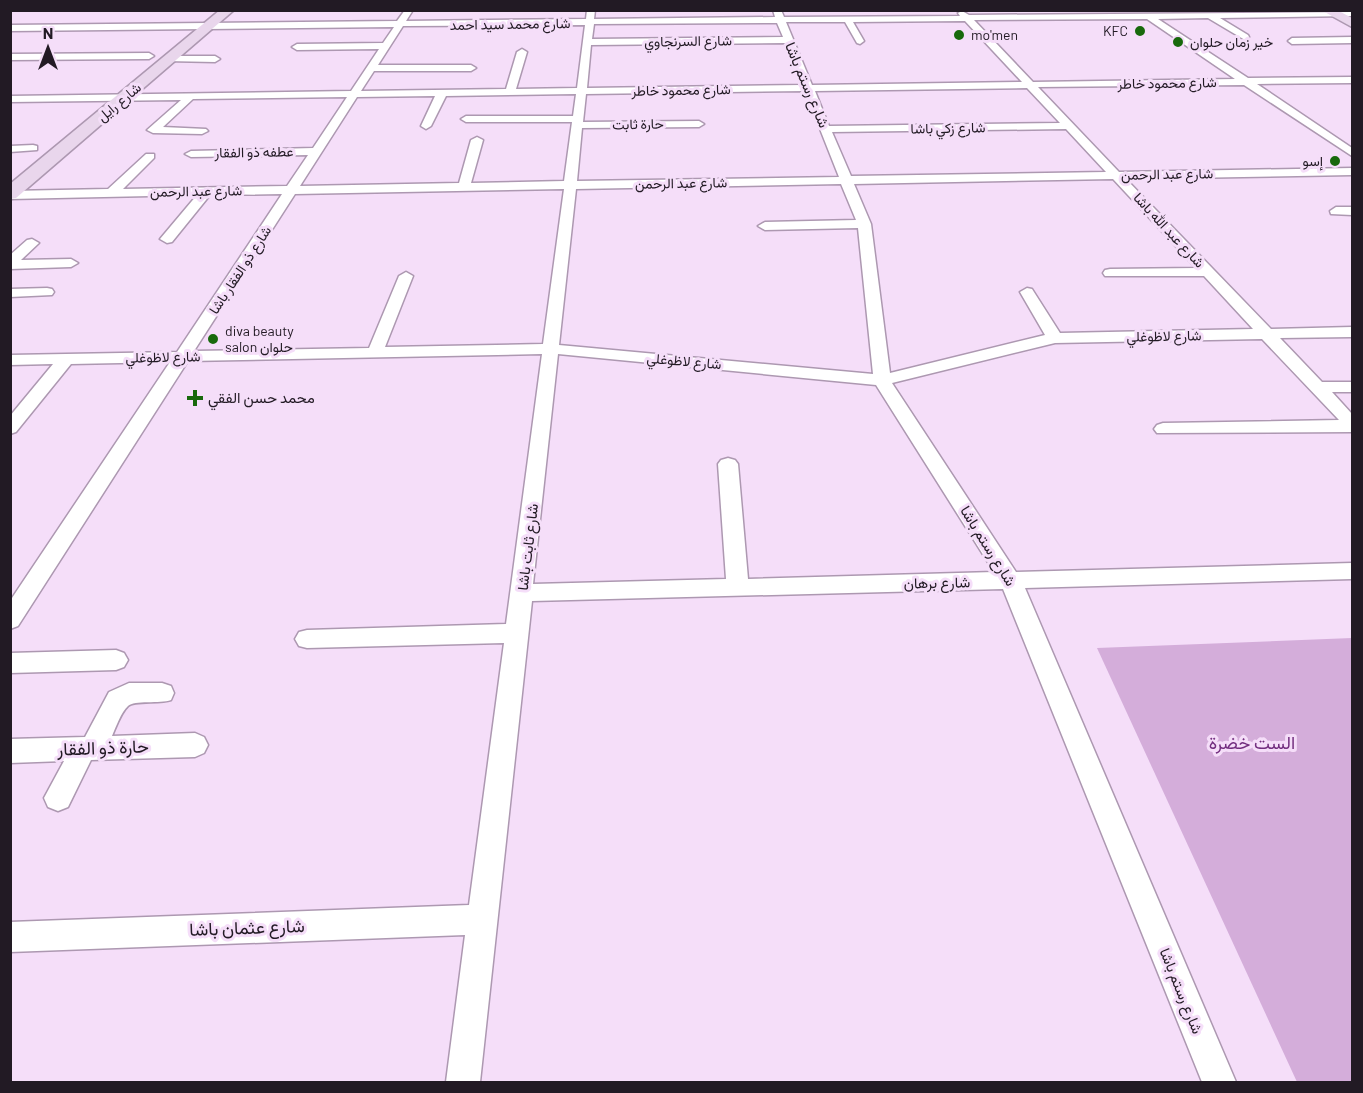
<svg xmlns="http://www.w3.org/2000/svg" width="1363" height="1093" font-family="Barlow,Vazirmatn,sans-serif">
	<style>
		.green { fill: #d4adda }
		.lines { fill: none; stroke-linecap: round; stroke-linejoin: round }
		.street-casing { stroke: #ad98b1; stroke-width: 3 }
		.secondary-casing { stroke: #ad98b1; stroke-width: 3 }
		.street { fill: #fff; fill-rule: evenodd }
		.secondary { fill: #e9d6ec; fill-rule: evenodd }
		.poi-dot { fill: #18690c; stroke: #f5def9; stroke-width: 2 }
		.labels { text-anchor: middle; stroke-width: 6; stroke-linejoin: round; paint-order: stroke }
		.far-street-label { font-size: 14px; fill: #221a24; stroke: #f5def9 }
		.far-poi-label { font-size: 14px; fill: #221a24; stroke: #f5def9; text-anchor: start }
		.street-label { font-size: 15px; fill: #221a24; stroke: #f5def9 }
		.poi-label { font-size: 15px; fill: #221a24; stroke: #f5def9; text-anchor: start }
		.near-park-label { font-size: 18px; fill: #732e7f; stroke: #f5def9 }
		.near-street-label { font-size: 18px; fill: #221a24; stroke: #f5def9 }
	</style>
	<rect width="100%" height="100%" fill="#f5def9"/>
	<path class="green" d="M1352,638V1082H1297L1097,648Z"/>
	<g class="lines">
		<g class="street-casing">
			<g id="street">
				<path d="M405,10H413L406,21L586,19L587,10H595L594,19L775,17L773,10H781L784,17L960,16L958,13L962,11L969,15L1352,12V16L1220,18L1248,35L1249,37L1245,40L1208,18L1158,19L1248,78L1352,77V83L1257,84L1352,148V156L1244,85L1038,87L1119,172L1352,168V175L1126,179L1271,329L1352,327V337L1280,338L1322,382H1352V392H1332L1352,414V432L1157,433L1154,429L1157,425L1163,423L1339,420L1262,339L1055,343L892,383L1016,572L1352,563V579L1025,588L1236,1082H1202L1003,589L532,601L480,1082H446L465,935L10,952V922L469,905L504,643L307,648L299,646L295,639L299,632L307,630L506,624L542,354L188,361L18,626L10,629V601L170,362L71,364L16,432L10,434V416L53,364L10,365V355L177,352L282,194L210,195L172,242L167,243L160,239L197,195L10,199V191L108,189L146,154H154V158L123,189L287,186L308,155L191,157L185,154L191,151L313,148L347,97L193,99L163,127L206,129L208,131L202,134L153,133L147,130L181,100L10,102V96L351,91L379,49L297,50L292,47L297,44L383,43L394,27L10,31V25L397,21ZM1147,19L1235,79L1033,82L974,20ZM965,21L1022,82L812,85L786,22H845L857,43L860,44L864,41L853,22ZM777,23L783,37L592,39L594,24ZM585,25L577,88L516,89L527,52L522,49L517,52L506,89L361,91L374,71H471L476,68L471,65H378L403,26ZM785,43L802,85L587,88L591,45ZM1027,88L1060,123L829,126L815,91ZM805,91L839,177L577,181L582,128L699,127L704,124L699,121L583,122L586,94ZM576,94L573,116H466L461,119L466,122H572L564,181L471,183L483,140L477,137L471,140L459,183L300,186L357,97L435,96L421,126L426,129L431,126L446,96ZM1066,129L1106,172L851,176L832,132ZM1113,179L1196,268L1110,269L1105,270L1103,273L1105,276H1204L1253,329L1060,333L1032,289L1027,288L1020,292L1045,335L890,373L871,224L854,184ZM841,184L856,220L765,222L758,226L765,230L858,228L873,374L559,345L576,189ZM564,189L543,344L385,347L413,276L406,272L399,276L369,348L194,351L295,194ZM558,354L876,385L994,572L748,579L738,464L735,460L728,458L721,460L718,464L726,579L533,584Z"/>
				<path d="M1352,37V43L1292,44L1288,41L1292,38Z"/>
				<path d="M10,54L149,53L154,56L149,59L10,60Z"/>
				<path d="M169,56H215L220,59L215,62L166,61L164,59Z"/>
				<path d="M33,145L37,146V150L10,152V146Z"/>
				<path d="M1336,207H1352V215L1331,214L1330,211Z"/>
				<path d="M32,239L39,243L21,260L71,259L78,263L71,267L10,269V255L27,240Z"/>
				<path d="M47,288L52,289L54,292L52,295L10,297V289Z"/>
				<path d="M116,650L124,653L128,660L124,667L116,670L10,673V653Z"/>
				<path d="M129,683H162L171,686L174,693L171,700C160,704 134,700 128,706C121,712 116,727 112,736L195,733L204,737L208,745L204,753L195,757L91,760L68,807L58,811L48,807L44,798L64,761L10,763V739L85,737L109,692Z"/>
			</g>
		</g>
		<g class="secondary-casing">
			<g id="secondary">
				<path d="M220,10H234L16,198L10,199V184Z"/>
				<path d="M1321,10H1337L1352,18V27Z"/>
			</g>
		</g>
		<use href="#street" class="street"/>
		<use href="#secondary" class="secondary"/>
	</g>
	<g class="poi-dot">
		<circle cx="1140" cy="31" r="6"/>
		<circle cx="959" cy="35" r="6"/>
		<circle cx="1178" cy="42" r="6"/>
		<circle cx="1335" cy="161" r="6"/>
		<circle cx="213" cy="339" r="6"/>
		<path d="M192 389h6v6h6v6h-6v6h-6v-6h-6v-6h6z"/>
	</g>
	<g class="labels">
		<g class="far-street-label">
			<text transform="translate(510 24) rotate(-1)" y="5">شارع محمد سيد احمد</text>
			<text transform="translate(688 41) rotate(-1)" y="5">شارع السرنجاوي</text>
			<text transform="translate(1167 83) rotate(-1)" y="5">شارع محمود خاطر</text>
			<text transform="translate(681 90) rotate(-1)" y="5">شارع محمود خاطر</text>
			<text transform="translate(119 102) rotate(-40)" y="5">شارع رايل</text>
			<text transform="translate(638 124) rotate(-1)" y="5">حارة ثابت</text>
			<text transform="translate(948 128) rotate(-1)" y="5">شارع زكي باشا</text>
			<text transform="translate(254 152) rotate(-1)" y="5">عطفه ذو الفقار</text>
			<text transform="translate(1167 174) rotate(-1)" y="5">شارع عبد الرحمن</text>
			<text transform="translate(681 183) rotate(-1)" y="5">شارع عبد الرحمن</text>
			<text transform="translate(196 191) rotate(-1)" y="5">شارع عبد الرحمن</text>
			<text transform="translate(1169 230) rotate(47)" y="5">شارع عبد الله باشا</text>
			<text transform="translate(240 270) rotate(-57)" y="5">شارع ذو الفقار باشا</text>
			<text transform="translate(1164 336) rotate(-1)" y="5">شارع لاظوغلي</text>
			<text transform="translate(163 357) rotate(-1)" y="5">شارع لاظوغلي</text>
			<text transform="translate(684 361) rotate(5)" y="5">شارع لاظوغلي</text>
		</g>
		<g class="far-poi-label">
			<text x="1128" y="36" text-anchor="end">KFC</text>
			<text x="971" y="40">mo'men</text>
			<text x="1190" y="47">خير زمان حلوان</text>
			<text x="1323" y="166" text-anchor="end">إسو</text>
			<text x="225" y="336">diva beauty<tspan x="225" dy="16">salon حلوان</tspan></text>
		</g>
		<g class="street-label">
			<text transform="translate(807 85) rotate(67)" y="5">شارع رستم باشا</text>
			<text transform="translate(988 546) rotate(58)" y="5">شارع رستم باشا</text>
			<text transform="translate(528 547) rotate(-83)" y="5">شارع ثابت باشا</text>
			<text transform="translate(937 583) rotate(-1)" y="5">شارع برهان</text>
			<text transform="translate(1181 991) rotate(68)" y="5">شارع رستم باشا</text>
		</g>
		<g class="poi-label">
			<text x="208" y="403">محمد حسن الفقي</text>
		</g>
		<g class="near-park-label">
			<text x="1252" y="749">الست خضرة</text>
		</g>
		<g class="near-street-label">
			<text transform="translate(103 748) rotate(-2)" y="6">حارة ذو الفقار</text>
			<text transform="translate(247 928) rotate(-2)" y="6">شارع عثمان باشا</text>
		</g>
	</g>
	<rect width="1363" height="1093" fill="none" stroke="#221a24" stroke-width="24"/>
	<g transform="translate(48 48)" stroke="#f5def9" stroke-width="4.5" paint-order="stroke">
	<path d="M0-4.5L10 22L0 15L-10 22Z" fill="#221a24"/>
	<text y="-9" font-size="16" font-weight="bold" text-anchor="middle" fill="#221a24">N</text>
	</g>
</svg>
